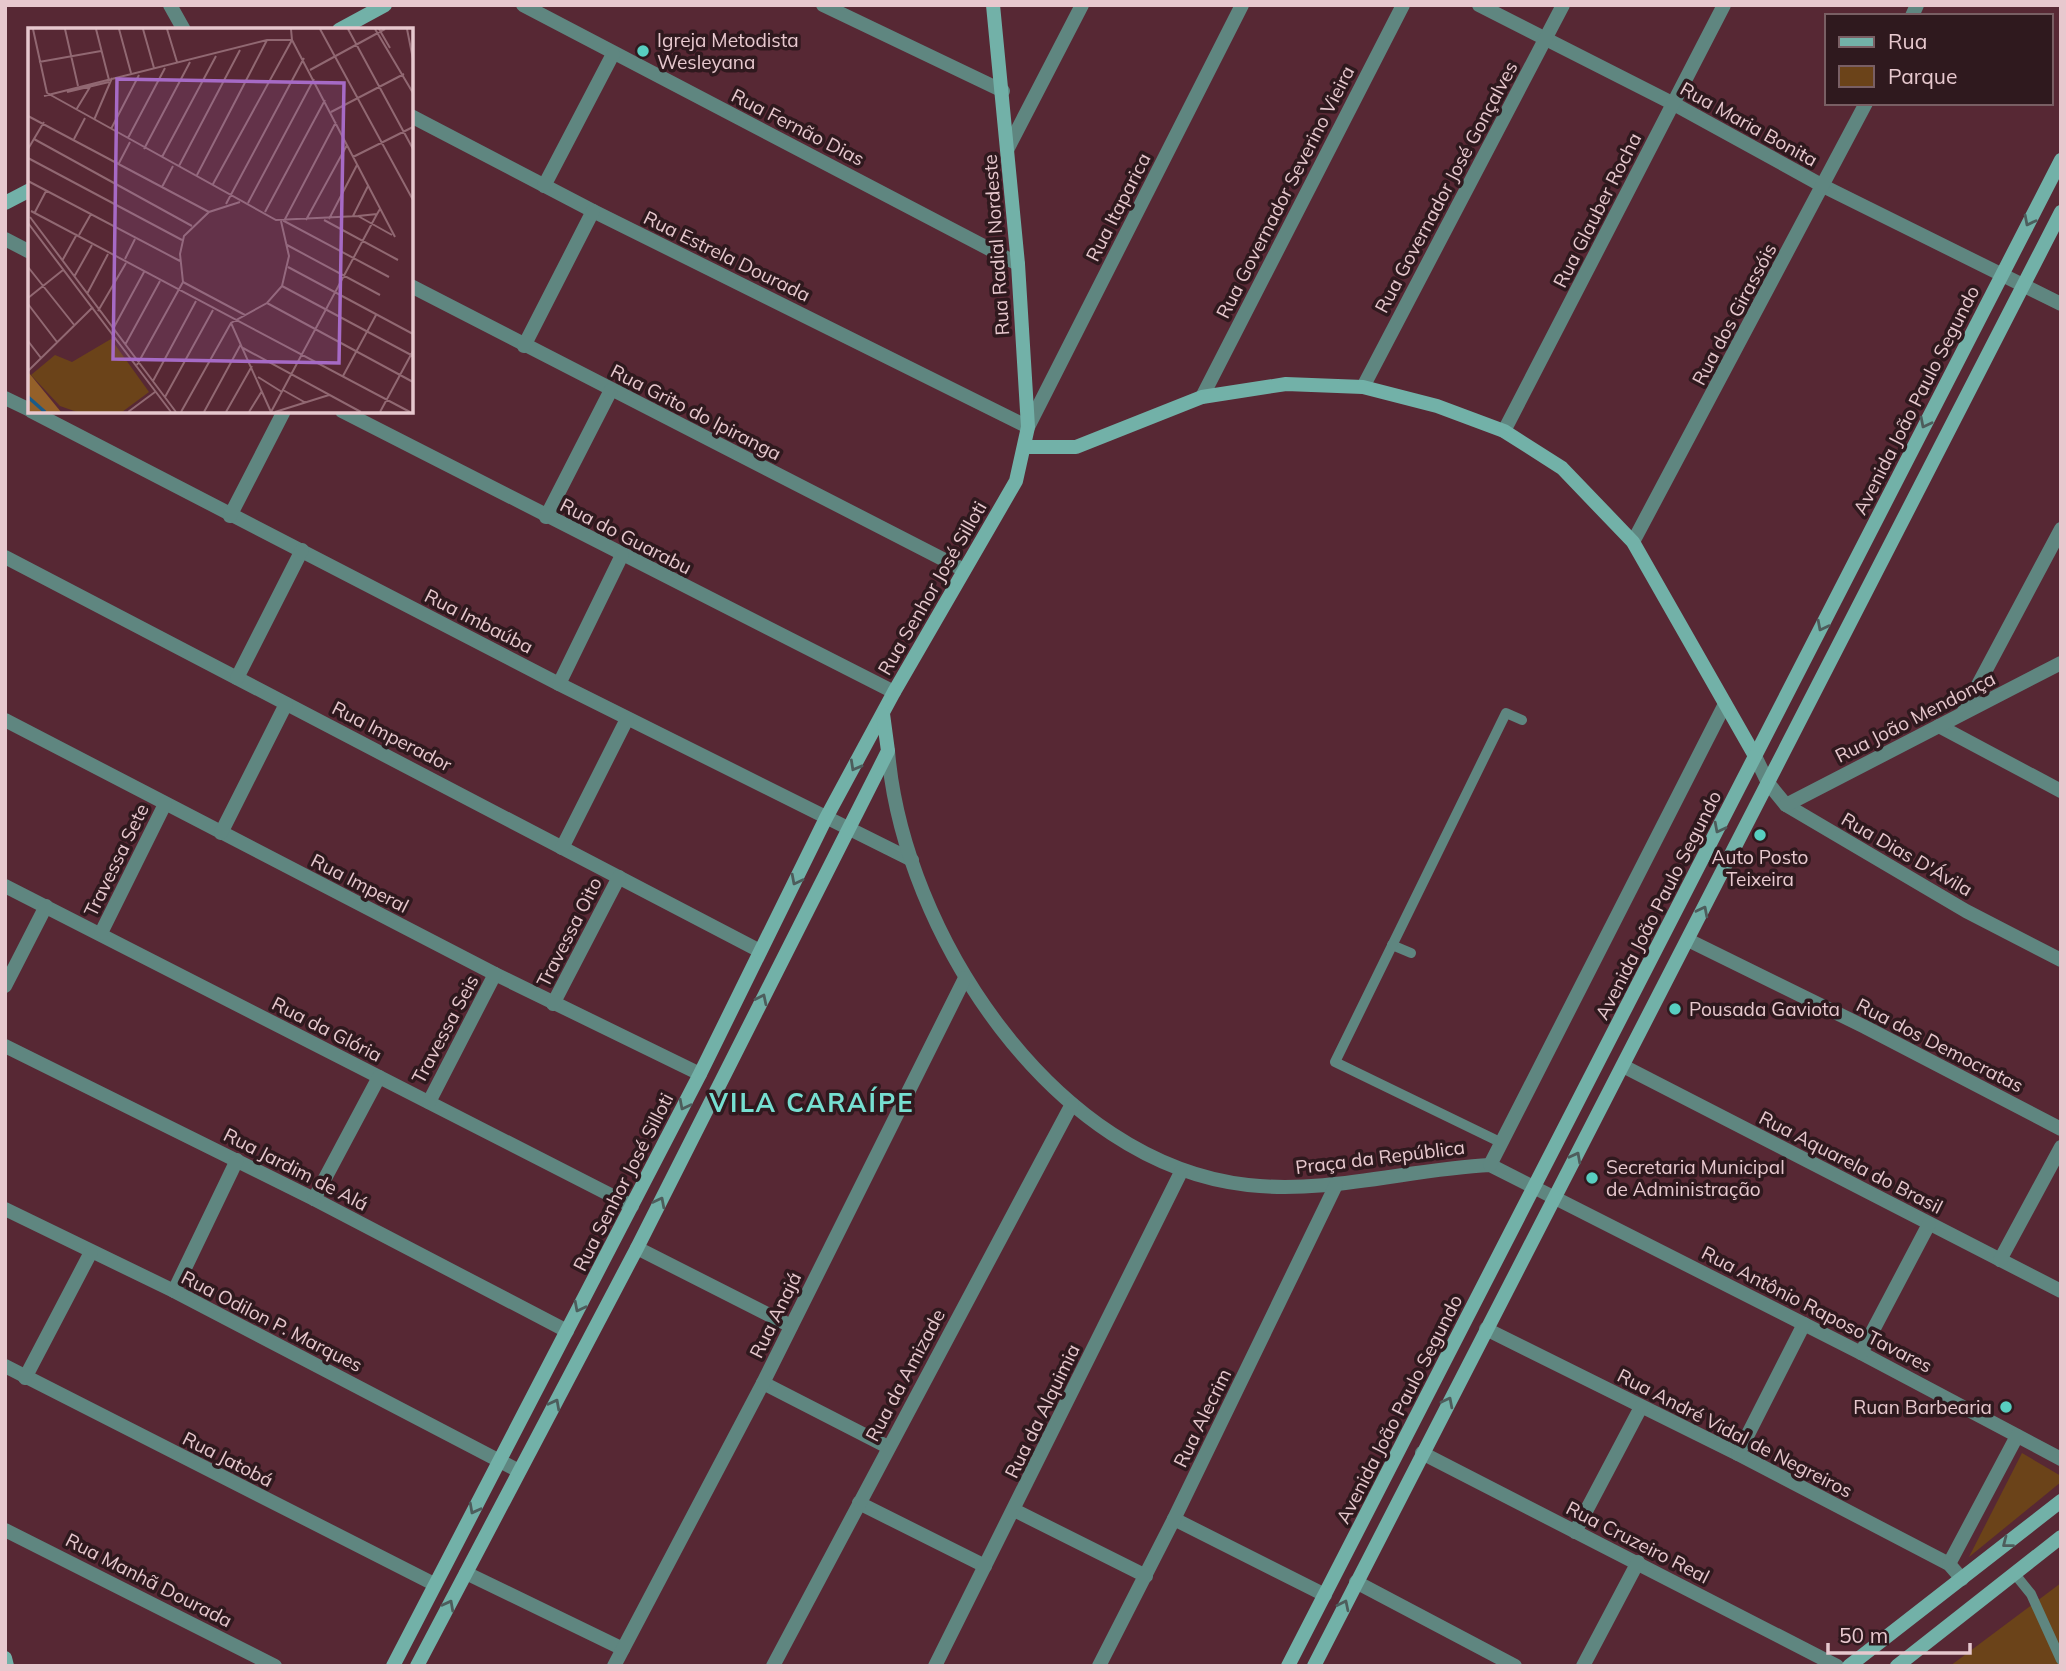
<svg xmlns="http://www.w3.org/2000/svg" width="2066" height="1671" font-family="Mulish,sans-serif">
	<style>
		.green { fill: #6b4319 }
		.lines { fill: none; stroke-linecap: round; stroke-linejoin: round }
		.lane { stroke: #5f8680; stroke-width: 10 }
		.street { stroke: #5f8680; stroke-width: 14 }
		.secondary { stroke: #72b1a8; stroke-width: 14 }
		.oneway { stroke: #4d5d5c }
		.poi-dot { fill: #58cec0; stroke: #2f191e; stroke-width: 2.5 }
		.labels { text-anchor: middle; stroke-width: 7; stroke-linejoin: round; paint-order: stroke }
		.poi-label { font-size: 19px; fill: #e7c8ce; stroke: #2f191e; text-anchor: start }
		.street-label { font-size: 19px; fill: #e7c8ce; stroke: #2f191e }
		.district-label { font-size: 26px; font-weight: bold; letter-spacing: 2px; fill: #76dfd1; stroke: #2f191e }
		.inset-river { fill: none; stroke: #1b5b88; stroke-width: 3.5 }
		.inset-road { fill: none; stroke: #916872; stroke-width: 2 }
		.view { fill: #a66ac5; fill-opacity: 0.15; stroke: #a66ac5; stroke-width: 3.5 }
		.inset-edge { fill: none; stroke: #e7c8ce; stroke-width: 3.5 }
	</style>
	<rect width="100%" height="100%" fill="#572834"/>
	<g class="green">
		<path d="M2022,1453L2061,1476V1482L1969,1557Z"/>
		<path d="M2061,1583V1666H1950Z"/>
	</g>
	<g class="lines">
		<g class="lane">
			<path d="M1392,945L1411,953"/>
			<path d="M1502,1143L1335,1062L1506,713L1522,720"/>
			<path d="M2014,1573L2031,1594L2061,1660"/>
		</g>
		<g class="street">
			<path d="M170,5L184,30"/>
			<path d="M523,5L1018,264"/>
			<path d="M823,5L1003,91"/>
			<path d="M1479,5L1674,104L1823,186L2061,304"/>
			<path d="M1912,16L1917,5"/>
			<path d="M411,116L593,211L1028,427L1242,5"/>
			<path d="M1008,148L1082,5"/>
			<path d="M544,186L613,54"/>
			<path d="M5,239L30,252"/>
			<path d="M411,286L964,570"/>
			<path d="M524,346L593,211"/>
			<path d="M1363,387L1563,5"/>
			<path d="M1202,397L1403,5"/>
			<path d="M5,398L30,410"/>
			<path d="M31,411L559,684L912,860"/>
			<path d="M342,411L894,692"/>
			<path d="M1504,431L1724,5"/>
			<path d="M230,516L284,411"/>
			<path d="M546,517L611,390"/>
			<path d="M1633,542L1866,103"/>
			<path d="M5,557L760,951"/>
			<path d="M237,678L302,550"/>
			<path d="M559,684L622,555"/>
			<path d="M1963,713L2061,529"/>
			<path d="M5,720L495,974L700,1074"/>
			<path d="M1939,726L2061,791"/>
			<path d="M888,751C903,933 1054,1164 1248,1185C1330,1194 1409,1169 1490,1165L1861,1353L2061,1459"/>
			<path d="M1755,756L1768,783L1786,805L1966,911L2061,960"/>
			<path d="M1786,805L2061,663"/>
			<path d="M221,833L286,704"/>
			<path d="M562,848L627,719"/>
			<path d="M5,886L632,1206"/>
			<path d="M101,933L165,804"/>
			<path d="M1688,940L1865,1027L2061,1129"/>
			<path d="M5,986L46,906"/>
			<path d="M553,1004L619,877"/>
			<path d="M5,1046L314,1199L567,1331"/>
			<path d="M1623,1066L2061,1291"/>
			<path d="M429,1102L495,974"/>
			<path d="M1490,1165L1725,704"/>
			<path d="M314,1199L379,1077"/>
			<path d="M5,1209L174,1291L519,1471"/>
			<path d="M637,1248L791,1326"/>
			<path d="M2000,1260L2061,1147"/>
			<path d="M174,1291L237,1160"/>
			<path d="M1486,1329L1738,1454L1949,1564L1962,1579"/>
			<path d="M1861,1353L1929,1224"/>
			<path d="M5,1366L434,1584"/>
			<path d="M25,1378L91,1252"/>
			<path d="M763,1383L888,1447"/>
			<path d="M1422,1453L1837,1666"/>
			<path d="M1738,1454L1804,1324"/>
			<path d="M859,1503L985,1566"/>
			<path d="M1014,1510L1146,1576"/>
			<path d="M1174,1519L1325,1595"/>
			<path d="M5,1530L275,1666"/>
			<path d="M1575,1532L1641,1407"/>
			<path d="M1949,1564L2017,1436"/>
			<path d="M466,1573L623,1649"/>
			<path d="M1356,1582L1515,1666"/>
			<path d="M614,1666L763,1383L965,978"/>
			<path d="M773,1666L1072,1104"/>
			<path d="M935,1666L1181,1172"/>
			<path d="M1099,1666L1174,1519L1336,1185"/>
			<path d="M1583,1666L1638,1562"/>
		</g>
		<g class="secondary">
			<path d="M339,30L385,5"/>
			<path d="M5,203L30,190"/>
			<path d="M1025,447H1076L1202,397L1286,384L1363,387L1437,406L1504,431L1562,468L1633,542L1755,756"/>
			<path d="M5,1658L7,1666"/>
			<path d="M393,1666L700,1074L826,818L894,692L1016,481L1028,427L1018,264L993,5"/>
			<path d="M417,1666L637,1248L888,751L883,714"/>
			<path d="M1288,1666L2061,160"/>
			<path d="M1314,1666L2061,212"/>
			<path d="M1849,1666L2061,1501"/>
			<path d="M1897,1666L2061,1537"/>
		</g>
	</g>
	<defs><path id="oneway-chevron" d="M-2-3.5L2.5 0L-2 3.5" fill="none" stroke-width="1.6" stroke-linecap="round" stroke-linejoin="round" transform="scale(1.75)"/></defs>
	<g class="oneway">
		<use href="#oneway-chevron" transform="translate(2029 221) rotate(117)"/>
		<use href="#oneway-chevron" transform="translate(1925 423) rotate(117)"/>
		<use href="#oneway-chevron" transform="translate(1822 626) rotate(117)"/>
		<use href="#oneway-chevron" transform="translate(855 766) rotate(119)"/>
		<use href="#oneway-chevron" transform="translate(1719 828) rotate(117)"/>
		<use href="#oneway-chevron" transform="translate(796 880) rotate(117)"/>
		<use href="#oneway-chevron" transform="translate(1703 911) rotate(-63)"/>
		<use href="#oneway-chevron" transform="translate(762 999) rotate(-64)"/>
		<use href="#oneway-chevron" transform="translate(684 1105) rotate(117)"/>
		<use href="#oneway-chevron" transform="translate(1576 1157) rotate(-62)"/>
		<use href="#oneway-chevron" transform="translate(660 1202) rotate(-63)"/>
		<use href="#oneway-chevron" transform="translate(579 1307) rotate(117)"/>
		<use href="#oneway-chevron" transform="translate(1448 1402) rotate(-63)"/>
		<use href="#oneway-chevron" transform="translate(555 1404) rotate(-62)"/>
		<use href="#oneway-chevron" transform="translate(474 1509) rotate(118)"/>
		<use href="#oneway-chevron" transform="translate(2007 1543) rotate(142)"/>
		<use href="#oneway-chevron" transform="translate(449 1605) rotate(-62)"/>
		<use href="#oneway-chevron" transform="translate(1344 1605) rotate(-64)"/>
	</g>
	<g class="poi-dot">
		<circle cx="643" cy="51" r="7"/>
		<circle cx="1760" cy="835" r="7"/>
		<circle cx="1675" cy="1009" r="7"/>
		<circle cx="1592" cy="1178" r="7"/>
		<circle cx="2006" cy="1407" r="7"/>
	</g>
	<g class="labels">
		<g class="poi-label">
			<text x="657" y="47">Igreja Metodista<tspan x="657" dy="22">Wesleyana</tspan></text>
			<text x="1760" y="864" text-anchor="middle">Auto Posto<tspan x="1760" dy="22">Teixeira</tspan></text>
			<text x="1689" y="1016">Pousada Gaviota</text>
			<text x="1606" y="1174">Secretaria Municipal<tspan x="1606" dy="22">de Administração</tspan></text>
			<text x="1992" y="1414" text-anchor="end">Ruan Barbearia</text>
		</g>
		<g class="street-label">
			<text transform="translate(1749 124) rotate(29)" y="7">Rua Maria Bonita</text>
			<text transform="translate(798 127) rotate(27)" y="7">Rua Fernão Dias</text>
			<text transform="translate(1446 187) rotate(-62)" y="7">Rua Governador José Gonçalves</text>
			<text transform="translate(1285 192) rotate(-63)" y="7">Rua Governador Severino Vieira</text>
			<text transform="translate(1118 207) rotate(-63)" y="7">Rua Itaparica</text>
			<text transform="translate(1597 210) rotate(-63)" y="7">Rua Glauber Rocha</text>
			<text transform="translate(996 245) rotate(-94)" y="7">Rua Radial Nordeste</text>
			<text transform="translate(727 256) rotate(26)" y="7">Rua Estrela Dourada</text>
			<text transform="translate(1734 314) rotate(-62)" y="7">Rua dos Girassóis</text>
			<text transform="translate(1916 400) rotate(-63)" y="7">Avenida João Paulo Segundo</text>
			<text transform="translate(696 412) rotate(27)" y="7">Rua Grito do Ipiranga</text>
			<text transform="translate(626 536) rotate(27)" y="7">Rua do Guarabu</text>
			<text transform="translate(932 588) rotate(-60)" y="7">Rua Senhor José Silloti</text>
			<text transform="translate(479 621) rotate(27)" y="7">Rua Imbaúba</text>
			<text transform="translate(1915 717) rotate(-27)" y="7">Rua João Mendonça</text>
			<text transform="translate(392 736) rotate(27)" y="7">Rua Imperador</text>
			<text transform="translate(1907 854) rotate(30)" y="7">Rua Dias D'Ávila</text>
			<text transform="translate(116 860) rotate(-64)" y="7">Travessa Sete</text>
			<text transform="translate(360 883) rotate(27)" y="7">Rua Imperal</text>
			<text transform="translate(1658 905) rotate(-63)" y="7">Avenida João Paulo Segundo</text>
			<text transform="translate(569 932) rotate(-63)" y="7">Travessa Oito</text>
			<text transform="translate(327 1029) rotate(27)" y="7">Rua da Glória</text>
			<text transform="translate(445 1029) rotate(-62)" y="7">Travessa Seis</text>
			<text transform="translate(1940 1045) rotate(27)" y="7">Rua dos Democratas</text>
			<text transform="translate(1380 1157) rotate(-7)" y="7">Praça da República</text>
			<text transform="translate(1851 1162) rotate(27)" y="7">Rua Aquarela do Brasil</text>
			<text transform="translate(296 1169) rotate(27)" y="7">Rua Jardim de Alá</text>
			<text transform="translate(623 1182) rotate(-63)" y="7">Rua Senhor José Silloti</text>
			<text transform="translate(1817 1309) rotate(27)" y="7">Rua Antônio Raposo Tavares</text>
			<text transform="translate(775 1315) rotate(-64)" y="7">Rua Anajá</text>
			<text transform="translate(272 1321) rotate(27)" y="7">Rua Odilon P. Marques</text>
			<text transform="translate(905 1375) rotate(-62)" y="7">Rua da Amizade</text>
			<text transform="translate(1399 1409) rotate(-63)" y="7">Avenida João Paulo Segundo</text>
			<text transform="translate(1042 1411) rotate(-64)" y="7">Rua da Alquimia</text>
			<text transform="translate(1202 1418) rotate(-64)" y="7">Rua Alecrim</text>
			<text transform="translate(1735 1433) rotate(27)" y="7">Rua André Vidal de Negreiros</text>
			<text transform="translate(228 1459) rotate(27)" y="7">Rua Jatobá</text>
			<text transform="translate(1638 1542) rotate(27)" y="7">Rua Cruzeiro Real</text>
			<text transform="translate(149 1580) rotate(27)" y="7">Rua Manhã Dourada</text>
		</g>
		<g class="district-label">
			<text x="812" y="1112">VILA CARAÍPE</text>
		</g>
	</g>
	<g transform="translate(28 28)">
		<rect width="385" height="385" fill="#572834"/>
		<path d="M83,311L121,364L94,384H49L32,378L3,347L27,327L44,334Z" fill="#6b4319"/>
		<path d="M0,345H1L33,384H0Z" fill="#946029"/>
		<path class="inset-river" d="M0,369L17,384"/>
		<path class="inset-road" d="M5,1L19,65M37,1L50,58M68,1L81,52M91,1L103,45M115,1L126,40M139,1L149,34M292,1L385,172M320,1L385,121M347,1L385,65M351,1L362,20M379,1L385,31M264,12L367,209M11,34L73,23M282,42L357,1M39,64L81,54M19,65L248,192L330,188L349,186L352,181M16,68L239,12H264M48,82L62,59M303,84L376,46M0,88L181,184M66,92L84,50M308,94L256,193L361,249M83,101L111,47M100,110L137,40M6,111L164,198M46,111L57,90M0,121L16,94M116,121L162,34M134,129L188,28M325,129L385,99M0,130L154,212M91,135L102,114M151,138L212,22M169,147L239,12M0,153L152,233M185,156L264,12L263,1M134,159L145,138M220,175L286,51M198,176L276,30M3,183L382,384M7,184L18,163M237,184L297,72M325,188L340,158M330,188L364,207M2,189L148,384M301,191L329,137M278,192L319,117M296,192L370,232M0,195L143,384M51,207L63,186M259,217L352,267M97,231L107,211M34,233L49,206M0,239L47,298M260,239L385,306M46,249L64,217M155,254L217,287M254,258L385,328M59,266L80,226M0,270L35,242M239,275L385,354M0,276L29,314M70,283L98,235M203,295L243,384M85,301L116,244M0,313L13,330M97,317L132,253M215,320L333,384M109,337L155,254L152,226L156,208L181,184L212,174M0,343L65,279M315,348L348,287M230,349L254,364M125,353L168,273M255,362L278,375M137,369L185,282M100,384L127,364M153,384L203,295L239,275L254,258L261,228L253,193M176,384L213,316M198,384L224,338M221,384L234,363M243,384L349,186M247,384L301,367M352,384L385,323"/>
		<path class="view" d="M89,51L316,55L311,335L85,331Z"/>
		<rect width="385" height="385" class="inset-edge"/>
	</g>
	<rect width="2066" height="1671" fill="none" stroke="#e7c8ce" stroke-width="14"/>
	<rect x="1825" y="14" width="228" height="91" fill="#2f191e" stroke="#795f64" stroke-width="2"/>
	<rect x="1839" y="37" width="35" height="10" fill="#72b1a8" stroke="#795f64" stroke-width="2"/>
	<text x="1888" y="49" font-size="21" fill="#e7c8ce">Rua</text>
	<rect x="1839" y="66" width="35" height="21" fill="#6b4319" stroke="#795f64" stroke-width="2"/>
	<text x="1888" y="84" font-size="21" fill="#e7c8ce">Parque</text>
	<path d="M1828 1643v10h142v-10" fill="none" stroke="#e7c8ce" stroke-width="3.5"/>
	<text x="1839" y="1643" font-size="21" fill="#e7c8ce" stroke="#2f191e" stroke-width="5" paint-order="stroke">50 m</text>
</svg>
